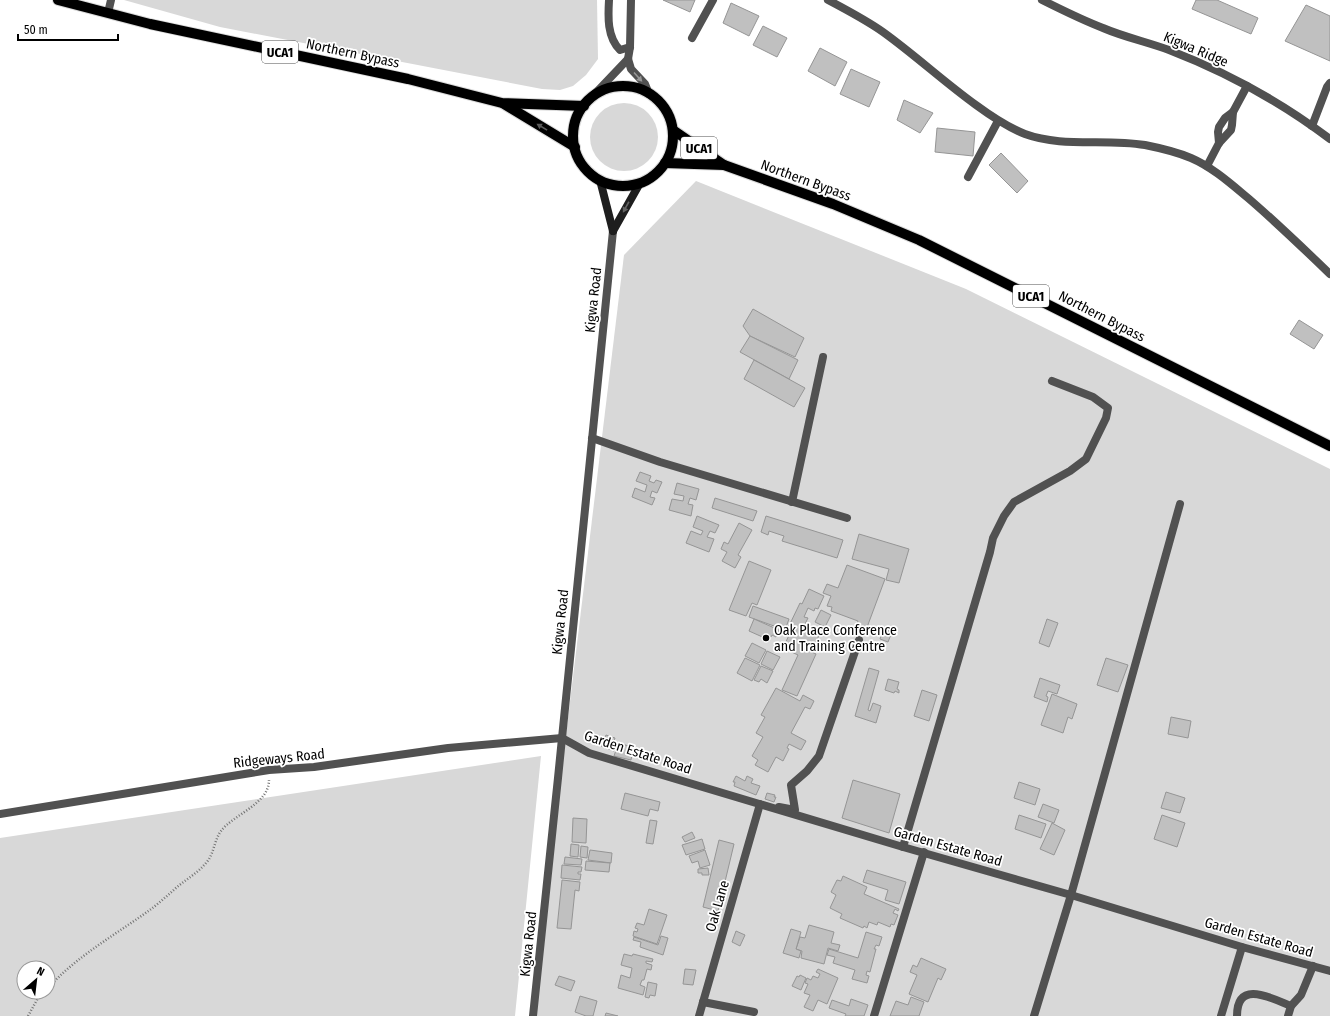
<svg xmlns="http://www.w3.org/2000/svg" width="1330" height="1016" font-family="'Fira Sans Condensed',sans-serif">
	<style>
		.green { fill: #d8d8d8; fill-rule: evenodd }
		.building { fill: #c0c0c0; stroke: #959595 }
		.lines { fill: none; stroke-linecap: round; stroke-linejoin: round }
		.primary-casing { stroke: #dbdbdb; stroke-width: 12 }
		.path { stroke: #737373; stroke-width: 2.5; stroke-dasharray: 1 2; stroke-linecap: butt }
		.service { stroke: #515151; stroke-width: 8 }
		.minor { stroke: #515151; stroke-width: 8 }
		.tertiary { stroke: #515151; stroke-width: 8 }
		.secondary { stroke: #1e1e1e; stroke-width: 8 }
		.primary { stroke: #000; stroke-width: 10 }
		.oneway { fill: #979797 }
		.oneway2 { fill: #595959 }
		.oneway3 { fill: #626262 }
		.poi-dot { fill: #000; stroke: #fff; stroke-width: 1.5 }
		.labels { text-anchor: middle; stroke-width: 3.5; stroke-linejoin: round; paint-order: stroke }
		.shield { fill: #fff; stroke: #4c4c4c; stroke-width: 1 }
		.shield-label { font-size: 13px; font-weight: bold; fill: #000 }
		.street-label { font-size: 14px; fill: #000; stroke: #fff }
		.poi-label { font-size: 14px; fill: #000; stroke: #fff; text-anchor: start }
	</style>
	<rect width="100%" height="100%" fill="#fff"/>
	<g class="green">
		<path d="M124,0H597L598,59L586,75L573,86L560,90L542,89L220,27Z"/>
		<circle cx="624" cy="137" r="34"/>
		<path d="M696,181L966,289L1330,469V1016H532L624,255Z"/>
		<path d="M541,756L515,1016H0V838ZM24,968H48V992H24Z"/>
	</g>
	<g class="building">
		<path d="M663,0H695L690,12Z"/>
		<path d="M1196,0H1217L1258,18L1251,34L1192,9Z"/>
		<path d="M731,3L759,16L749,36L723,23Z"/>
		<path d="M1306,5L1330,16V61L1285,41Z"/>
		<path d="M763,26L787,38L777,57L753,45Z"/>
		<path d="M820,48L847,62L835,86L808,71Z"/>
		<path d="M851,69L880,82L869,107L840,94Z"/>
		<path d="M904,100L933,113L920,133L897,120Z"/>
		<path d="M937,128L975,132L973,156L935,152Z"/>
		<path d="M1001,153L1028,181L1017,193L989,165Z"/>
		<path d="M753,309L804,338L795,357L750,336L743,326Z"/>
		<path d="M1299,320L1323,335L1314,349L1290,334Z"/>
		<path d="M750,336L798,360L789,379L740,352Z"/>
		<path d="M754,360L805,388L794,407L744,379Z"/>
		<path d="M640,472L651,476L649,481L654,483L656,480L662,482L657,493L652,491L650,497L655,498L652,505L632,497L635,488L645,492L647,485L636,481Z"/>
		<path d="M677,483L699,489L696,500L690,498L688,504L693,505L691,516L669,510L672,499L683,501L684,496L674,494Z"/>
		<path d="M715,498L757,511L753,521L712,508Z"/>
		<path d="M697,516L719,525L715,533L710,531L707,537L714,539L709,552L686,543L691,531L701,535L703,531L693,527Z"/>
		<path d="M766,516L843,540L837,558L782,541L784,536L769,531L768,535L761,532Z"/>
		<path d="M739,523L752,530L738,555L741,557L735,568L722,561L727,552L721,549L724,542L728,544Z"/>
		<path d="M859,534L909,549L899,583L886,580L889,569L852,559Z"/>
		<path d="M749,561L771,570L757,605L752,603L746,616L729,610Z"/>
		<path d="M847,565L885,579L866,630L856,626L858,621L831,611L832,607L827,606L831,596L823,593L827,584L838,588Z"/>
		<path d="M809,589L824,596L818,609L815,608L814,611L808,608L804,617L808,618L804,626L820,633L814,647L807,644L805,649L816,654L797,696L782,690L798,655L783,648L791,631L787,630L800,603L802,604Z"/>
		<path d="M753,606L789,619L785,630L749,617Z"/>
		<path d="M821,610L831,615L825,627L815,622Z"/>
		<path d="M754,619L779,630L776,637L772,635L771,637L769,636L767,639L749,631Z"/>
		<path d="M1047,619L1058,623L1049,647L1039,643Z"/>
		<path d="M884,628L892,632L888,642L880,639Z"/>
		<path d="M752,643L766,650L759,663L745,656Z"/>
		<path d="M767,651L780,657L773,670L761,664Z"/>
		<path d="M745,658L760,665L752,681L737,673Z"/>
		<path d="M1106,658L1128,665L1118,692L1097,685Z"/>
		<path d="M761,666L773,671L767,683L761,679L759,682L754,680Z"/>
		<path d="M869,668L879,671L868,710L870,711L873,703L881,706L876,723L855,716Z"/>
		<path d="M1040,678L1060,685L1057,694L1048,691L1046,696L1048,697L1047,702L1034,697Z"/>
		<path d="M888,679L899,682L897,689L899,690V693L895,691L894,693L885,690Z"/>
		<path d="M776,688L800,701L803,695L814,701L810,709L805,707L791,733L806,741L801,750L789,744L787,748L789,749L783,761L776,757L768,772L755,765L758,760L752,756L763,737L756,733L765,717L761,715Z"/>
		<path d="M922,690L937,695L929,721L914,716Z"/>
		<path d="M1052,694L1077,704L1072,719L1068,717L1063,733L1041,725Z"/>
		<path d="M1171,717L1191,721L1188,738L1168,734Z"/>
		<path d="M606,735L615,738L613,744L616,745L614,751L601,746Z"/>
		<path d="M622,744L639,749L637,757L632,755L631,760L614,756L617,747L621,748Z"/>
		<path d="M736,776L745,781L747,776L753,779L751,783L760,786L756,795L734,786L735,782H733Z"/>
		<path d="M853,780L900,794L889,833L842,818Z"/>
		<path d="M1019,782L1040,789L1035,805L1014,798Z"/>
		<path d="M1166,792L1185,798L1180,813L1161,808Z"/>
		<path d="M625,793L660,802L658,811L650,809L648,816L621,809Z"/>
		<path d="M767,793L775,795L774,797H776L774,802L765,799Z"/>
		<path d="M1043,804L1059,810L1054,823L1038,817Z"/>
		<path d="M1019,815L1046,824L1041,838L1015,829Z"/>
		<path d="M1162,815L1185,823L1177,847L1154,839Z"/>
		<path d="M573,818L587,819L586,843L572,842Z"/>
		<path d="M650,820L657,821L653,844L646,843Z"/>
		<path d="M1052,823L1065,830L1054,855L1040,849Z"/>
		<path d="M692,832L695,838L685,842L682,837Z"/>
		<path d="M702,839L705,849L686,855L682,845Z"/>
		<path d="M719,840L734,844L718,911L703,907Z"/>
		<path d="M571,844L579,845L578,857L570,856Z"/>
		<path d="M581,846L588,847L587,858L580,857Z"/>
		<path d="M590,850L612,853L611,863L588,860Z"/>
		<path d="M705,850L710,865L700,868L698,861L692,863L689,856Z"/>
		<path d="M565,857L582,859L581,865L564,864Z"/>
		<path d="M586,861L610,863L609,872L585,870Z"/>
		<path d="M562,865L582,867L581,872H578V874H581L580,880L561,878Z"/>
		<path d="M708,868L709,875H702V873H698V869Z"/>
		<path d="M867,870L906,882L899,904L885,900L888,890L863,882Z"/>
		<path d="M843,876L867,887L864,894L899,909L898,911L895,909L893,913L898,915L894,925L891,924L890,927L878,922L877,925L869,922L867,928L864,926L863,928L840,918L842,914L830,908L836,895L831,892L837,880L841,881Z"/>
		<path d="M562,880L580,882L579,891L575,890L571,929L557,928Z"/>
		<path d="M649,909L667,915L657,944L633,936L634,931L637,932L638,929L635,928L637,923L644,925Z"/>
		<path d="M809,925L834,932L831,943L840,945L838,951L828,948L824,964L801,958L802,951L796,949L800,937L805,938Z"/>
		<path d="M791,929L801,932L796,949L801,951L799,958L783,953Z"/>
		<path d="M736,931L745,935L740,946L732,942Z"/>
		<path d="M866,932L882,937L879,946L876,945L874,949H876L870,972L867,971L866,975L869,976L867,983L852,979L855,970L833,963L835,957L827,955L829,949L858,958Z"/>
		<path d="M661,936L668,938L663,955L640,947L641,942L633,940L634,937L658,945Z"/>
		<path d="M624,954L632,956L633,954L653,959L652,962L646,961V963L652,965L651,970L647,969L644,980H642L640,985L645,987L643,995L618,988L621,975L630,978L632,968L621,965Z"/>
		<path d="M921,958L946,969L941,980L938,978L928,1002L909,994L917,975L910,972L913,965L917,967Z"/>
		<path d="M685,969L696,970L693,985L683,984Z"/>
		<path d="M818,969L838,978L827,1004L818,1000L813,1011L804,1007L810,995L804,993L808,984L805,983L807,978L811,980L813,976L818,978L820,974L816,972Z"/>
		<path d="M800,975L806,978L801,990L792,986L797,976L799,977Z"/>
		<path d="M559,976L575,981L571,991L555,985Z"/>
		<path d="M648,982L657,984L655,996L650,995L649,998L645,997Z"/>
		<path d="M580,996L597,1001L593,1016H586L575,1012Z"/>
		<path d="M911,997L924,1002L919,1016H890L896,1001L908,1005Z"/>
		<path d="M851,999L868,1005L864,1016H845L846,1014L829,1008L832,1000L849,1006Z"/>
		<path d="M606,1013L618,1016H605Z"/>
	</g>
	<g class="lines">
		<g class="primary-casing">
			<g id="primary">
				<path d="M58,0L150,24L408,79L502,103L584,106"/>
				<circle cx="623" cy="136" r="50"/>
				<path d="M504,104L575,147"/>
				<path d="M673,130L724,165L833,204L919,240L1330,446"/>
				<path d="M665,163L724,165"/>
			</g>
		</g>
		<g class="path">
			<path d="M48,988C76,957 113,936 147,912C157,905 167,896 177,887C188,878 201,871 209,859C214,851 215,839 221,831C234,814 269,804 269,780"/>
			<path d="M28,1016L38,998L44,992"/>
		</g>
		<g class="service">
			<path d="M108,13L111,0"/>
			<path d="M692,38L713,0"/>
			<path d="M968,177L998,121"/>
			<path d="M779,807L795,810L791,785L807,771L819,756L859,640"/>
			<path d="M903,847L990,552L993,538L1004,516L1014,502L1070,471L1086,459L1106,418L1108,408L1093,397L1052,381"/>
			<path d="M703,1002L754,1012"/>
			<path d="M1034,1016L1071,895"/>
			<path d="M1221,1016L1242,947"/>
			<path d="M1237,1016C1237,979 1271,998 1291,1006"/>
			<path d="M1288,1016L1291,1006L1301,995L1313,966"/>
		</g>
		<g class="minor">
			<path d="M609,0C608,17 607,37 620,50L630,47"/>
			<path d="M631,0L630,47L628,59L631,69L645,84L649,94"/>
			<path d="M828,0C847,10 866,20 883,32C915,55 944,82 976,105C991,116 1007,127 1025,134C1063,148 1105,138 1145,145C1160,148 1177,152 1191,158C1212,167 1230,183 1248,198C1276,222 1303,248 1330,274"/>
			<path d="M1042,0C1062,10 1082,20 1103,28C1124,37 1147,42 1169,50C1226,72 1281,102 1330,139"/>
			<path d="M589,100L628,59"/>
			<path d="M1312,126L1327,87L1330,83"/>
			<path d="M1219,143L1218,132L1219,127L1225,118L1233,112L1247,86"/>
			<path d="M1207,166L1219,143L1231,130L1232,125L1233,112"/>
			<path d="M592,438L660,462L847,518"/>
			<path d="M792,502L823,357"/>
			<path d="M1071,895L1180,504"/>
			<path d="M699,1016L760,804"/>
			<path d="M874,1016L924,852"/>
		</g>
		<g class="tertiary">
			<path d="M0,814L269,770L314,767L448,748L562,738L589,753L903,847L1071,895L1242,947L1330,971"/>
			<path d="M533,1016L558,778L613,231"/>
		</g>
		<g class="secondary">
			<path d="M600,180L613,231"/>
			<path d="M613,231L640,183"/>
		</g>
		<use href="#primary" class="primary"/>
	</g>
	<defs><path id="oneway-solid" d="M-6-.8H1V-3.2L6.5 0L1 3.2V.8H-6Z"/></defs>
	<use class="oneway" href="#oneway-solid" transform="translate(638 77) rotate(48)"/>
	<use class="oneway2" href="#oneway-solid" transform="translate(542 127) rotate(-149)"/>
	<use class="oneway3" href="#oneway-solid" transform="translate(626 207) rotate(119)"/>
	<circle class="poi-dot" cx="766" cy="638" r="4"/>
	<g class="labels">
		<g class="shield">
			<rect x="262" y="41" width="36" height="22" rx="3"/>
			<rect x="681" y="137" width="36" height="22" rx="3"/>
			<rect x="1013" y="285" width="36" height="22" rx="3"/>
		</g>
		<g class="shield-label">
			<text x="280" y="57">UCA1</text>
			<text x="699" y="153">UCA1</text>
			<text x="1031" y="301">UCA1</text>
		</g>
		<g class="street-label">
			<text transform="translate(1196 49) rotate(23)" y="5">Kigwa Ridge</text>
			<text transform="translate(353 53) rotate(12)" y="5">Northern Bypass</text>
			<text transform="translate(806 180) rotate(20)" y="5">Northern Bypass</text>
			<text transform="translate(593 300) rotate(-84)" y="5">Kigwa Road</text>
			<text transform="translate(1102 316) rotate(27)" y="5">Northern Bypass</text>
			<text transform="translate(560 622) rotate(-84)" y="5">Kigwa Road</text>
			<text transform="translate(638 752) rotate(18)" y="5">Garden Estate Road</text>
			<text transform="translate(279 758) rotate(-6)" y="5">Ridgeways Road</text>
			<text transform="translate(948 846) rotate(16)" y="5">Garden Estate Road</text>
			<text transform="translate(717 906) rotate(-74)" y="5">Oak Lane</text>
			<text transform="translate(1259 937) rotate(16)" y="5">Garden Estate Road</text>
			<text transform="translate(528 944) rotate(-84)" y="5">Kigwa Road</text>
		</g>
		<g class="poi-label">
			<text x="774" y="635">Oak Place Conference<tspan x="774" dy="16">and Training Centre</tspan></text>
		</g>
	</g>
	<g transform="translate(36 980) rotate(28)"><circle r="19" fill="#ffffff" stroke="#999999"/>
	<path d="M0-3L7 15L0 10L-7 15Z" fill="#000000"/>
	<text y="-6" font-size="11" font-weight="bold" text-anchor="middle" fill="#000000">N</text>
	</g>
	<path d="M18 34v6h100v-6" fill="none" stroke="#000000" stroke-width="2"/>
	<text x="24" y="34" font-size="12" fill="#000000" stroke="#ffffff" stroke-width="3" paint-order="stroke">50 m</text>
</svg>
